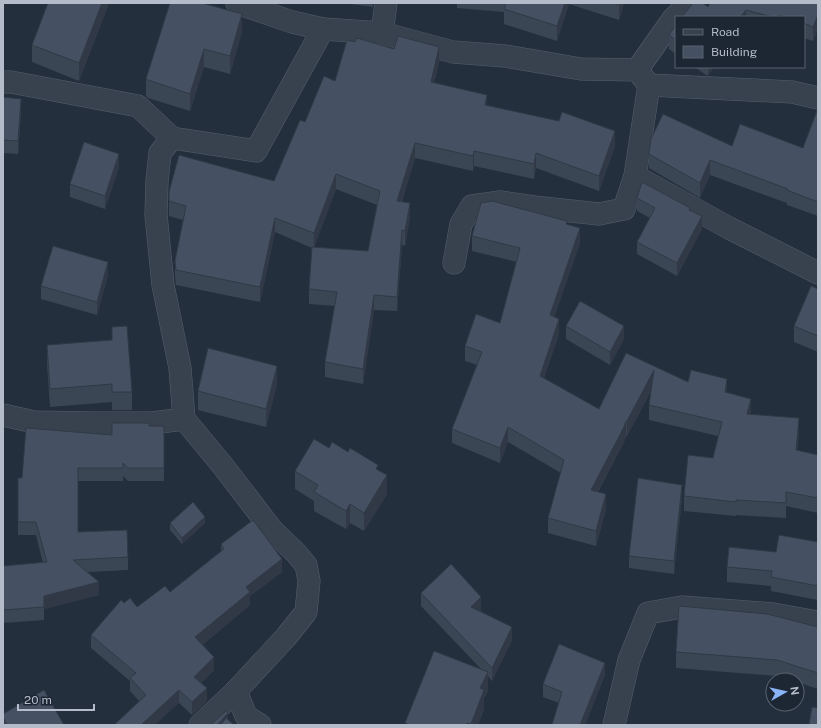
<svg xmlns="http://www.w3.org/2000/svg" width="821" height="728" font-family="'Public Sans',sans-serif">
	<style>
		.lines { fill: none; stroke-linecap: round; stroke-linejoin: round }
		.minor-casing { stroke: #565f6c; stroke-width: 23 }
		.minor { stroke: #38414e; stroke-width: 22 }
		.wall { fill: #3b4654; fill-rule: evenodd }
		.shaded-wall { fill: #303945 }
		.building { fill: #455162; stroke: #303945 }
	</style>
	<rect width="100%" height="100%" fill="#242f3e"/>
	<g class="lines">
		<g class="minor-casing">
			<g id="minor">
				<path d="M237,3L292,22L323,29L382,33L453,52L505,56L581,69L637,70L649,85L635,176L624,209L599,214L534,207L500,202L472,206L461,224L454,263"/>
				<path d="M382,33L386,3"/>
				<path d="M637,70L673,19L689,3"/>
				<path d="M3,82H11L138,106L172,138L256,151L323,29"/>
				<path d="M649,85L792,92L818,98"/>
				<path d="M635,176L729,228L818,273"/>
				<path d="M3,415L34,422L94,423H152L184,419L180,368L163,285L156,215L157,181L160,153L172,138"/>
				<path d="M184,419L223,466L272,530L296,553L306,565L309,581L306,612L286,637L236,691L200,725"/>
				<path d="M236,691L246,716L260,725"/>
				<path d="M614,725L629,660L648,613L682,607L773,614L818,622"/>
			</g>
		</g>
		<use href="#minor" class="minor"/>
	</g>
	<g class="wall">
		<path d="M109,3L79,81L32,62V45Z"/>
		<path d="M170,3L242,32L230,74L204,67L190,111L148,98L146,96V79Z"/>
		<path d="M343,3H373V7Z"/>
		<path d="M457,3H624L619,20L569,4L557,41L504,24V12L457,8Z"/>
		<path d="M818,3V29L813,41L804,38V17H682L708,7Z"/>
		<path d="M676,25V54L669,49V35Z"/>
		<path d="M355,42L394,49L439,62L434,83L487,105L615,146L599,191L536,168L534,179L474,166L473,171L415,158L402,201L410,218L405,246L402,245L397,311L374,310L363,384L325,377V362L335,306L309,304V289L312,248L275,232L260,302L176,285L175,276V261L183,220L169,216V192L274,181L305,122L335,81ZM336,189L377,205L368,251L314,247Z"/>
		<path d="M695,67H714L708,75H706Z"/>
		<path d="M3,97L21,112L18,154L3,153Z"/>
		<path d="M818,108V216L787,205V203L710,175L700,198L649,168V154L732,146L803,148Z"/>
		<path d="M119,167L105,209L70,197V184Z"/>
		<path d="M637,198L690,210L702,229L677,276L637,254V242L650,218L637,211Z"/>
		<path d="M567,224L580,243L554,317L559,334L544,378L599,409L626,353L688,382L727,393L751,413L750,414L799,433L797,451L818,455V513L786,506V518L736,515V516L684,511V496L713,458L718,436L649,420V405L651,391L627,436H626L624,442L598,492L606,509L596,546L548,533V518L561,473L508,442L500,463L452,443V429L477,365L465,361V346L500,323L517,262L472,251V236Z"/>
		<path d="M108,275L97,315L41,299V286Z"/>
		<path d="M818,289V352L794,342V326Z"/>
		<path d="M566,326L624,339L610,365L566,339Z"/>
		<path d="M47,345L132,392V410H112V402L50,407L47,364Z"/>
		<path d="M277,384L266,427L198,410V391Z"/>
		<path d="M149,426H164V481H128L123,476V481H78V532L128,557V570L87,572L99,595L44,609V620L3,623V566L43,563L36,535H18V478H22L112,435Z"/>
		<path d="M329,448L378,470L387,494L364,531L350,523L346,529L314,511V501L295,489V471Z"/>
		<path d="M682,498L674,574L629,568V556Z"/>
		<path d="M170,523H205L182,544L170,530Z"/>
		<path d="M818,542V600L771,591V586L727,582V567L776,552Z"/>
		<path d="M221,544L282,572L250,596V605L202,645L214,670L201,683L207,701L192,715L179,703L139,701L130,691V681L91,648V635L124,603L137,607L170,592L221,551Z"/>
		<path d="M421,593L481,610L480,611L512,640L492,681L488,676V691L484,698V709L478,725H405V723L481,669L421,606Z"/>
		<path d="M818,627V689L797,682V680H789L777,676L676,668V652Z"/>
		<path d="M605,675L585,725H552L559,703L543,697V684Z"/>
		<path d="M3,714L64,725H3Z"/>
	</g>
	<g class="shaded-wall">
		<path d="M102,3H109L79,81V63Z"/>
		<path d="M565,3H569V4L557,41V26Z"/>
		<path d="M620,3H624L619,20V5Z"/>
		<path d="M746,10V17H740Z"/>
		<path d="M242,14V32L230,74V56Z"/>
		<path d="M818,15V29L813,41V27Z"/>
		<path d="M439,47V62L431,97V82Z"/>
		<path d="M204,49V67L190,111V94Z"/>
		<path d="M708,67H714L708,75Z"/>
		<path d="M487,95V109L485,105Z"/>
		<path d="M21,99V112L18,154V141Z"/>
		<path d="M615,131V146L599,191V176Z"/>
		<path d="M415,143V158L397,215V201Z"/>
		<path d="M474,151V166L473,171V156Z"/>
		<path d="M536,153V168L534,179V164Z"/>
		<path d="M119,154V167L105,209V196Z"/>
		<path d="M710,160V175L700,198V183Z"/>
		<path d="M336,174V189L314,248V233Z"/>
		<path d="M410,203V218L405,246V231Z"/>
		<path d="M702,216V229L677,276V263Z"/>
		<path d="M275,218V232L260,302V287Z"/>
		<path d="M580,228V243L550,330V315Z"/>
		<path d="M402,230V245L397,311V297Z"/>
		<path d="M108,262V275L97,315V302Z"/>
		<path d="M374,295V310L363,384V369Z"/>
		<path d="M559,319V334L540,390V376Z"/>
		<path d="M624,326V339L610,365V352Z"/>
		<path d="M277,366V384L266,427V409Z"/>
		<path d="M654,370V385L627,436V421Z"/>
		<path d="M727,379V394L725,392Z"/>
		<path d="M751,399V413L747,429V414Z"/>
		<path d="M799,418V433L796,465V450Z"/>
		<path d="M626,421V436L624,442L591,504V490Z"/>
		<path d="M508,427V442L500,463V448Z"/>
		<path d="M387,475V494L364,531V513Z"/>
		<path d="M682,485V498L674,574V561Z"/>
		<path d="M606,494V509L596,546V531Z"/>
		<path d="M350,504V523L346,529V511Z"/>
		<path d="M205,517V523L182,544V538Z"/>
		<path d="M282,559V572L250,596V605L195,650V637L246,587Z"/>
		<path d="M99,582V595L44,609V596Z"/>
		<path d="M481,597V610L471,620V607Z"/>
		<path d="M512,627V640L492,681V668Z"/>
		<path d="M214,657V670L194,690V677Z"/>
		<path d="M605,663V675L585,725H580Z"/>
		<path d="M488,672V691L484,698V709L478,725H471L480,688Z"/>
		<path d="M207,688V701L192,715V702Z"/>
		<path d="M179,690V703L155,725H141Z"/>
		<path d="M228,713V720L223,725H217Z"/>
	</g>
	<g class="building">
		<path d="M48,3H102L79,63L32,45Z"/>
		<path d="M170,3H202L242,14L230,56L204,49L190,94L148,80L146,79Z"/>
		<path d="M506,3H565L557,26L504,9Z"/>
		<path d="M613,3H620L619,5Z"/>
		<path d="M693,3H703L708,7L710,3H818V15L813,27L804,23V17H786L779,15L777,17H773L746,10L740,17H682Z"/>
		<path d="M676,25V40L669,35Z"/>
		<path d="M398,36L439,47L431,82L487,95L485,105L559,121L562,112L615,131L599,176L536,153L534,164L474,151L473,156L415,143L397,201L410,203L405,231L402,230L397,297L374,295L363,369L325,362L337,292L309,289L312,247L368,251L380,191L336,174L314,233L275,218L260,287L176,270L175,261L186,206L169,201V192L179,155L274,181L300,120L305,122L324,76L335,81L347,40L355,42L357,38L394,49Z"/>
		<path d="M3,97L21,99L18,141L3,140Z"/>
		<path d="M818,108V202L787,190L788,189L710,160L700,183L649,154L651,139L663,114L732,146L740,124L803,148Z"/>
		<path d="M84,142L119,154L105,196L70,184Z"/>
		<path d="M642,182L690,208L689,210L702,216L677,263L637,242L655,208L637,198Z"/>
		<path d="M492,201L567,221L566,224L580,228L550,315L559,319L540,376L599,409L626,353L688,382L691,370L727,379L725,392L751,399L747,414L799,418L796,450L818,455V498L786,492V503L736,500V502L684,496L688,455L713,458L722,422L649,405L654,370L627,421H626L624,427L591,490L606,494L596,531L548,518L564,460L508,427L500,448L452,429L482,352L465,346L476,314L500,323L520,248L472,236L481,203Z"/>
		<path d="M53,246L108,262L97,302L41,286Z"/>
		<path d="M811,286L818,289V336L794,326Z"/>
		<path d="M580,301L624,326L610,352L566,326Z"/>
		<path d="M127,326L132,392H112V384L50,389L47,345L112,340V327Z"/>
		<path d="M208,348L277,366L266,409L198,391Z"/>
		<path d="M112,423H149V426H164V468H128L123,463V468H78V532L127,530L128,557L73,560L99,582L44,596V607L3,610V566L47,562L36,522H18V478H22L26,428L112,435Z"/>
		<path d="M314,439L329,448L332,442L348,452L350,448L378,465L376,469L387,475L364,513L350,504L346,511L314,492L318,485L295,471Z"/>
		<path d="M638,478L682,485L674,561L629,556Z"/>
		<path d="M193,502L205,517L182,538L170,523Z"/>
		<path d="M253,520L282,559L246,587L250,592L195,637L214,657L194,677L207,688L192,702L179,690L141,725H114L146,695L130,678L136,673L91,635L121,600L124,603L130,598L137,607L165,586L170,592L224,549L221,544Z"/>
		<path d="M779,535L818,542V586L771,577L772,571L727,567L729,547L776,552Z"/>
		<path d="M451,564L481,597L471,607L512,627L492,668L421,593Z"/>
		<path d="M679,606L767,614L818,627V673L777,660L676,652Z"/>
		<path d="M559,644L605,663L580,725H552L562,692L543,684Z"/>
		<path d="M434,651L488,672L480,688L484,690L471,724L467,723L466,725H410L405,723Z"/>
		<path d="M44,690L64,725H7L3,717V714Z"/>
		<path d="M812,707L818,708V725H809Z"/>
		<path d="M226,711L228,713L217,725H211Z"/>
		<path d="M226,718L234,725H221Z"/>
	</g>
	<rect width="821" height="728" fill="none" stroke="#b4bcc9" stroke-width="8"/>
	<rect x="675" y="16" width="130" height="52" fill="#1d2633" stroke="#59626f"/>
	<rect x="683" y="29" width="20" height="6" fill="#38414e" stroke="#59626f"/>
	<text x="711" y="36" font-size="12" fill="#b4bcc9">Road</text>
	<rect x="683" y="46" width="20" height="12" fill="#455162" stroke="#59626f"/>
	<text x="711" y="56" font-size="12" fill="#b4bcc9">Building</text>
	<g transform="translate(785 692) rotate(82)"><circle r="19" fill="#1d2633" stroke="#59626f"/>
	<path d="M0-3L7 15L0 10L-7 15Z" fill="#8ab4f8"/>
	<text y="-6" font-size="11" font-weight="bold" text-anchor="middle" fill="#b4bcc9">N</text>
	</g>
	<path d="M18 704v6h76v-6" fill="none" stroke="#b4bcc9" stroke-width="2"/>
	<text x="24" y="704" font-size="12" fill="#b4bcc9" stroke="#1d2633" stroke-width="3" paint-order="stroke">20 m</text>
</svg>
